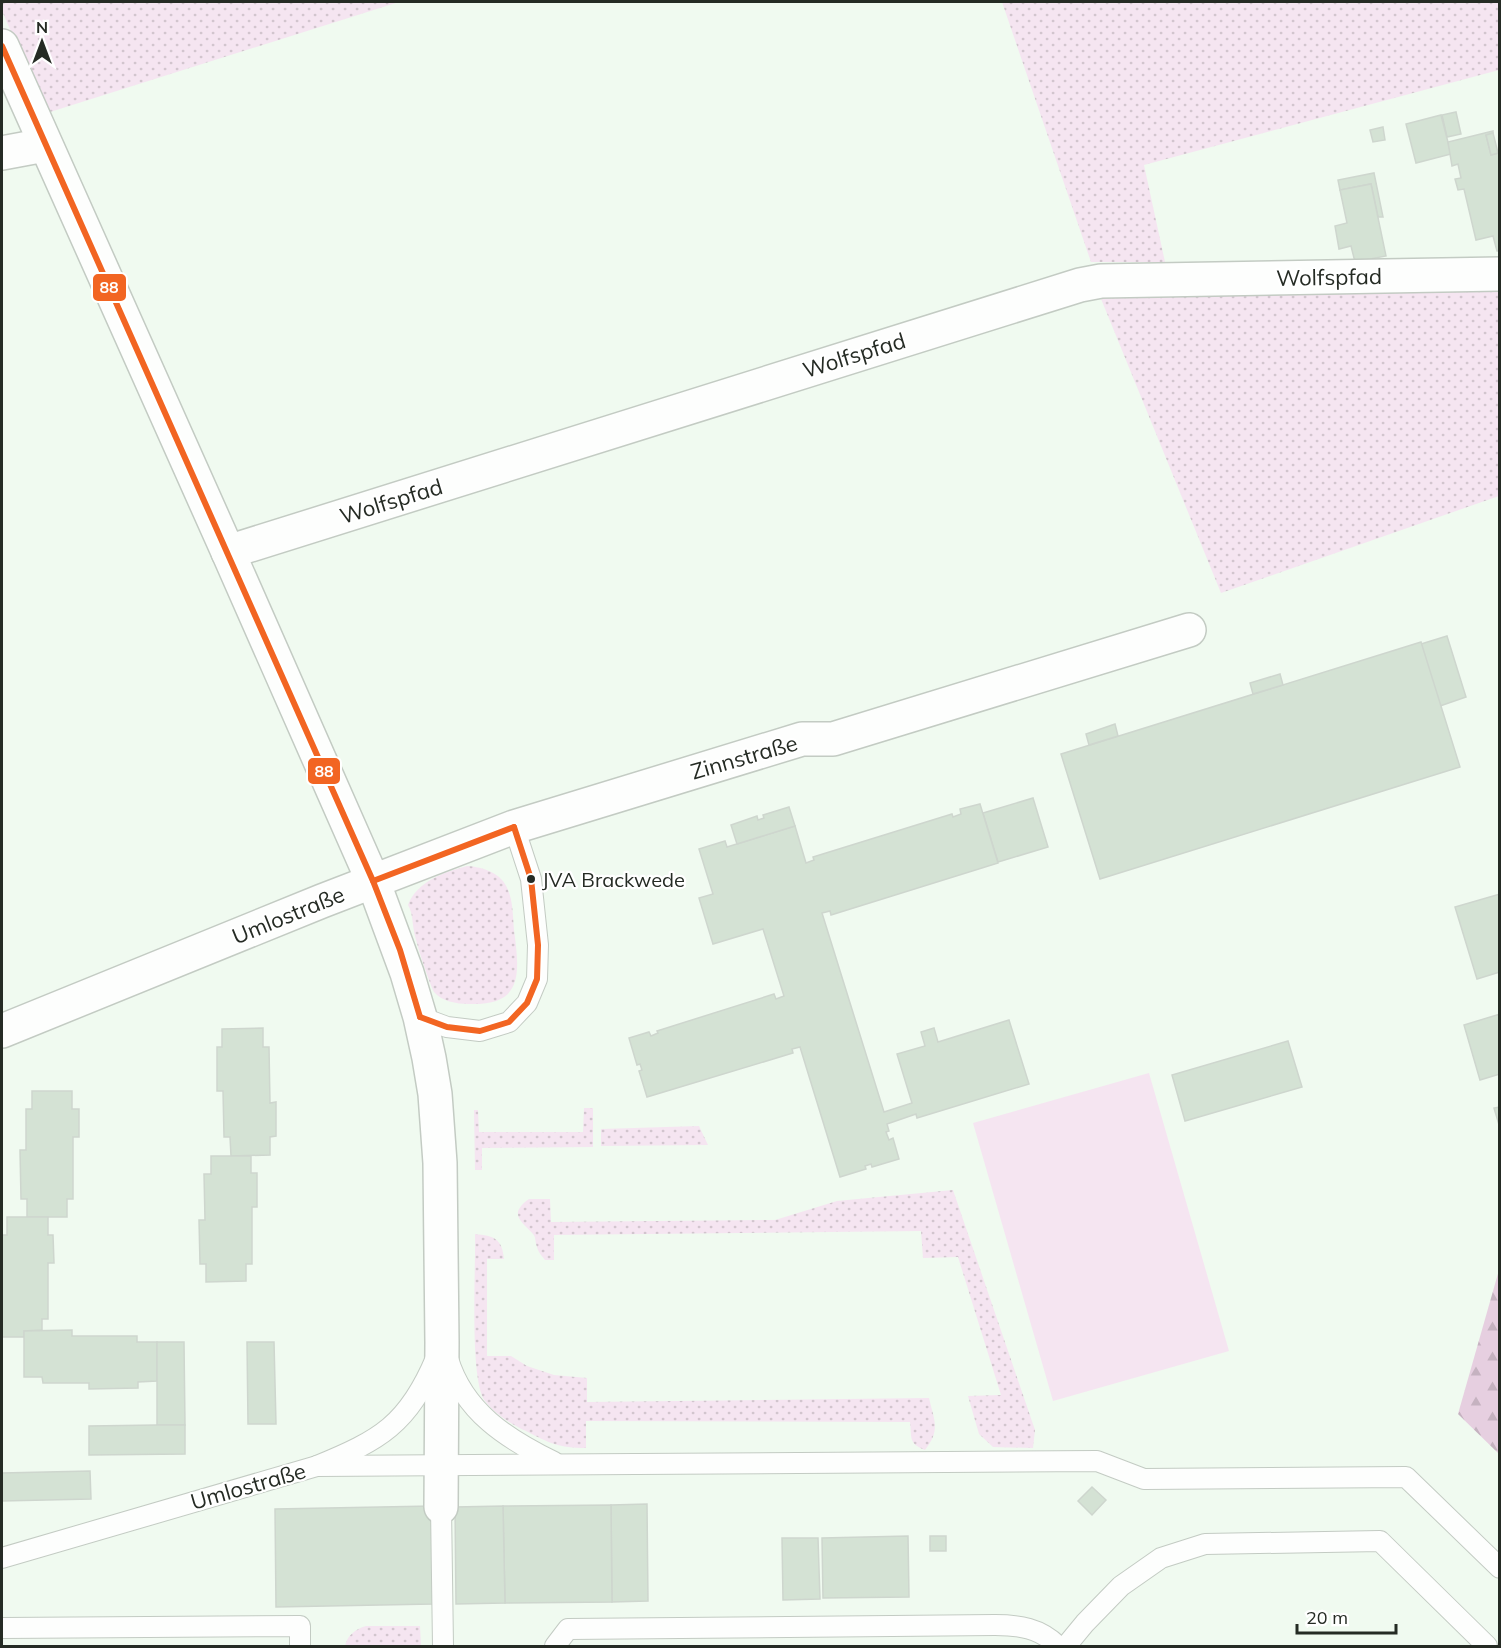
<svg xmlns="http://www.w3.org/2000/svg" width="1501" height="1648" font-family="Mulish,sans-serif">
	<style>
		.grass { fill: url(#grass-dots) }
		.forest { fill: url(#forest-firs) }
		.pitch { fill: #f5e5f1 }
		.building { fill: #d4e2d4; stroke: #ced6ce; stroke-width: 1.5 }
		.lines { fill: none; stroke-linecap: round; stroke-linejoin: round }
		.lane-casing { stroke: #c3cbc3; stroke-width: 22 }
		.street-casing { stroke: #c3cbc3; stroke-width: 36 }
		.lane { stroke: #fdfefd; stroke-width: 20 }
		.street { stroke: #fdfefd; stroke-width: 33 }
		.bus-1-casing { stroke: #fff; stroke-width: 10 }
		.bus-1 { stroke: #f26522; stroke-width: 6 }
		.bus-dot { fill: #252b24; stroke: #fff; stroke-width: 2 }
		.labels { text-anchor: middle; stroke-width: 4.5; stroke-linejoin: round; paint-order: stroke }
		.bus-label { font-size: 20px; fill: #252b24; stroke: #fff; text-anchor: start }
		.street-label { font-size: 22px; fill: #252b24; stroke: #fff }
		.line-badge { stroke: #fff; stroke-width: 2 }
		.badge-label { font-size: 16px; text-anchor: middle; font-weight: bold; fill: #fff }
	</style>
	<defs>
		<pattern id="grass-dots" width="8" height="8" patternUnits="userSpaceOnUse" patternTransform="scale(1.5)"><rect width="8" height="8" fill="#f5e5f1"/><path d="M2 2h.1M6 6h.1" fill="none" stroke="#d2c5ce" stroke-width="1.8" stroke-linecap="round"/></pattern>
		<pattern id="forest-firs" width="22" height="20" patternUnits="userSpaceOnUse" patternTransform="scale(1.5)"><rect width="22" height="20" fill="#e6cfe0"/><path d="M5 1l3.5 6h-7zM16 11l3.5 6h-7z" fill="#c5b2c0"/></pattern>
	</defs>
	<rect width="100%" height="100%" fill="#f0faf0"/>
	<g class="grass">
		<path d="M2,2H399L47,113L2,11Z"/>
		<path d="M1002,2H1499V70L1144,165L1165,262H1091Z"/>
		<path d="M1499,286V496L1221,593L1097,289Z"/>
		<path d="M467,866C483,867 502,873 508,890C513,901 513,918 514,930C520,975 523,1006 468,1004C457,1004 441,1001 434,992C430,985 415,940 414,931C412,921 413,914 408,905C417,881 445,872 467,866Z"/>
		<path d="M584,1108H593V1147L482,1148V1170H475L474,1110H478L479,1132H583Z"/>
		<path d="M699,1126L708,1145L601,1146V1129Z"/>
		<path d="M953,1190L1035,1430L1033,1448L993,1447L979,1434L968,1396L1001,1395L958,1257L923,1258L921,1231L554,1235V1260H545C542,1256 538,1252 537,1247C535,1242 536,1237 533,1234C521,1221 508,1214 529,1199H550L551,1222L775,1220L837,1201Z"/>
		<path d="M475,1234C494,1236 502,1238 504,1259H487V1356H511L527,1366L554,1375L587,1378V1402L929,1398C934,1420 941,1430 925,1450C908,1443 912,1438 910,1422L586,1421V1448C559,1448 549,1443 526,1431C511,1424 495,1414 485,1401C469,1380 476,1266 475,1234Z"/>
		<path d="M366,1626H420L421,1646H345C347,1636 355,1629 366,1626Z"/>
	</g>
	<path class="forest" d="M1499,1270L1500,1454H1499L1458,1414Z"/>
	<path class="pitch" d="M1149,1073L1229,1351L1053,1401L973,1123Z"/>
	<g class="building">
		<path d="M1456,112L1461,134L1447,137L1442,115Z"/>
		<path d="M1441,115L1451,154L1416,163L1406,124Z"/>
		<path d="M1383,127L1385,140L1373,142L1370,130Z"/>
		<path d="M1493,131V133L1486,135L1491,155L1499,153L1500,157V251H1497L1493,236L1476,240L1464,189L1458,190L1455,179L1461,178L1458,164L1452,166L1448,142Z"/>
		<path d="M1493,133L1498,153L1491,155L1486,135Z"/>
		<path d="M1374,173L1383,217H1378L1371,184L1340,190L1338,180Z"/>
		<path d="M1371,184L1386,256L1355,262L1351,246L1339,249L1335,226L1347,223L1340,190Z"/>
		<path d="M1447,636L1466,697L1440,706L1421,644Z"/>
		<path d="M1421,642L1460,767L1100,879L1061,754Z"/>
		<path d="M1280,674L1283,685L1253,694L1250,683Z"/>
		<path d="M1115,724L1118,736L1089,745L1086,734Z"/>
		<path d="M1033,798L1048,847L998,862L983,813Z"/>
		<path d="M980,804L998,863L831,915L830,911L822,913L884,1112L912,1103L897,1054L925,1046L921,1032L934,1028L938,1042L1009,1020L1029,1084L917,1118L916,1114L887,1124L889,1131L886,1132L889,1140L893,1138L899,1159L872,1167L871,1164L865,1166L866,1169L840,1177L800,1047L792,1049L793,1053L647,1097L639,1071L642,1070L640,1064L637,1065L629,1038L649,1032L651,1036L658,1033L657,1031L774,994L776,999L784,996L763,929L713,944L699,898L713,894L699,849L725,841L727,847L795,826L806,863L814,860L813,857L952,814L953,817L961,814L960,809Z"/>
		<path d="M789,807L795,826L737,844L731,825L757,816L758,820L764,818L763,815Z"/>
		<path d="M1500,894V972L1477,979L1455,907Z"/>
		<path d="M1500,1014V1074L1480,1080L1464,1025Z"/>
		<path d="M263,1028V1047H269L270,1103L276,1102V1136L270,1137V1155L231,1156L230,1137H224L223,1091H217V1047H222V1029Z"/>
		<path d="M1288,1041L1302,1087L1185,1121L1172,1075Z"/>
		<path d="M32,1091H72V1109H79V1137H73V1199H67V1217H27V1199H21L20,1150H26V1109H32Z"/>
		<path d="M1500,1107V1128L1494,1108Z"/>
		<path d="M211,1156H251V1173H257V1207H252V1264H246V1281L206,1282V1264H200L199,1220H205L204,1174H211Z"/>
		<path d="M7,1217H48V1235H53L54,1263H48V1319H42V1330L24,1331V1337H2V1235H7Z"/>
		<path d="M72,1330V1336H137V1342H157V1381L138,1382V1388L89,1389V1383H43L42,1377H24V1331Z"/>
		<path d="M157,1342H184L185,1425H157Z"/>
		<path d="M247,1342H274L276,1424H248Z"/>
		<path d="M157,1425H185V1454L89,1455V1426Z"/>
		<path d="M90,1471L91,1499L2,1501V1473Z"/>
		<path d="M1092,1487L1106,1500L1092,1515L1078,1501Z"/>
		<path d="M647,1504L648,1601L612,1602L611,1505Z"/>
		<path d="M611,1505L612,1602L505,1603L503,1506Z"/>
		<path d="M432,1506L433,1604L276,1607L275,1509Z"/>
		<path d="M503,1506L505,1603L456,1604L455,1507Z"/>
		<path d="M908,1536L909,1597L823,1598L822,1538Z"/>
		<rect x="930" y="1536" width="16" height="15"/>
		<path d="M782,1538H818L820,1599L783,1600Z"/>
	</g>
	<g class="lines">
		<g class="lane-casing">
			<g id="lane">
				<path d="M420,1017L447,1027L480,1031L509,1022L527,1003L537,979L538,945L531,879L514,827"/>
				<path d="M448,1359C464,1412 507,1439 554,1462"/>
				<path d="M317,1466L1097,1461L1144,1479L1406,1477L1500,1568"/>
				<path d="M441,1507L443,1646"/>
				<path d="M2,1558L317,1466C380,1440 408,1425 436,1358"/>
				<path d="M2,1628L300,1626V1646"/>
				<path d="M555,1646L568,1629L995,1625C1019,1625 1040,1628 1058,1646"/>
				<path d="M1066,1646L1085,1623L1121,1586L1161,1558L1205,1544L1380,1541L1487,1646"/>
			</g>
		</g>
		<g class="street-casing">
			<g id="street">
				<path d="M2,46L228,552L373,881L407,973L420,1017L429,1058L435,1094L440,1163L442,1342L441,1507"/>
				<path d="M2,153L45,145"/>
				<path d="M228,552L1080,285L1101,281L1500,274"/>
				<path d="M2,1031L322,901L514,827L802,739H833L1189,630"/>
			</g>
		</g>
		<use href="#lane" class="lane"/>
		<use href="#street" class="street"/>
		<g class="bus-1-casing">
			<g id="bus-1">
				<path d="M2,46L373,881L400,950L420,1017"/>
				<path d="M373,881L514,827"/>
				<path d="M420,1017L447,1027L480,1031L509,1022L527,1003L537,979L538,945L531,879L514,827"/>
			</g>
		</g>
		<use href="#bus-1" class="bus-1"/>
	</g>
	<circle class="bus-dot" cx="531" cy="879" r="5"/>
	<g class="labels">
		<g class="bus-label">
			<text x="542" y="887">JVA Brackwede</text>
		</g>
		<g class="street-label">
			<text transform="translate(1329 277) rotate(-1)" y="8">Wolfspfad</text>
			<text transform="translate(854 355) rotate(-17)" y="8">Wolfspfad</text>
			<text transform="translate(391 501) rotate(-17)" y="8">Wolfspfad</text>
			<text transform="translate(744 757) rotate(-16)" y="8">Zinnstraße</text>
			<text transform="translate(288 915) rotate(-22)" y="8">Umlostraße</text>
			<text transform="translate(248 1486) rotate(-16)" y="8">Umlostraße</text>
		</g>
	</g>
	<g class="line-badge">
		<rect x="92" y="273" width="35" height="29" rx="6" fill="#f26522"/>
		<rect x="307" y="757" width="34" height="28" rx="6" fill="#f26522"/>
	</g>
	<g class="badge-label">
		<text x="109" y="293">88</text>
		<text x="324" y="777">88</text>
	</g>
	<rect width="1501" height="1648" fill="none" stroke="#252b24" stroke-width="6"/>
	<g transform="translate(42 42)" stroke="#ffffff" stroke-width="4.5" paint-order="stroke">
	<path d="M0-4.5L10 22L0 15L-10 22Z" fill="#252b24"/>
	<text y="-9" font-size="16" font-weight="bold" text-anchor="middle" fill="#252b24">N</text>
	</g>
	<path d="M1297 1624v9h99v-9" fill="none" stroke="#252b24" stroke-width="3"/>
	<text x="1306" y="1624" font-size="18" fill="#252b24" stroke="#ffffff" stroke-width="4.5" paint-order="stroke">20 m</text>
</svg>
